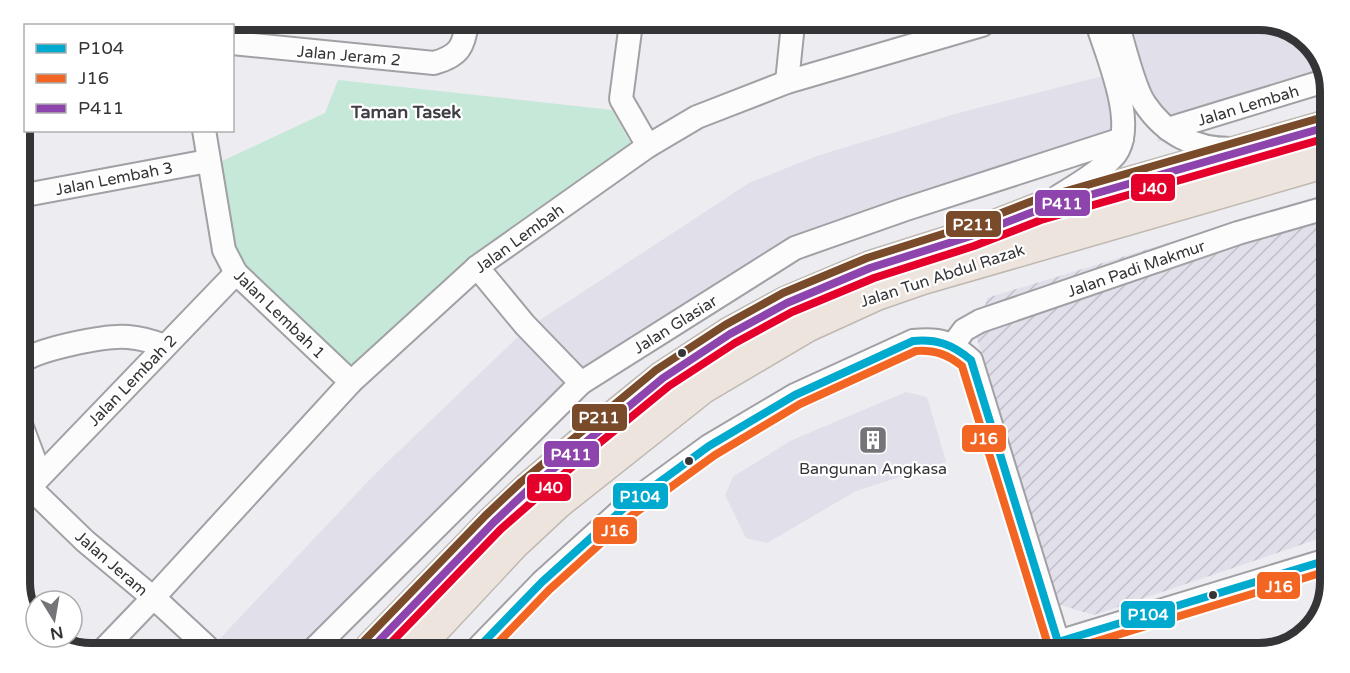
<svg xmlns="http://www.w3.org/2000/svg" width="1350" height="673" font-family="'Varela Round',sans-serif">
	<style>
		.built { fill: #e0dfea }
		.industrial { fill: url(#industrial-furrows) }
		.green { fill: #c5e8d9 }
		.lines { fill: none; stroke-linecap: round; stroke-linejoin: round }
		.minor-casing { stroke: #a1a1a5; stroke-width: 26 }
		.highway-casing { stroke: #bfb8b0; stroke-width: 36 }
		.minor { stroke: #fcfcfd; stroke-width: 22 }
		.highway { stroke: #ede5dd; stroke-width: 33 }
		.bus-1-casing { stroke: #fff; stroke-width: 12 }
		.bus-2-casing { stroke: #fff; stroke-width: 12 }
		.bus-3-casing { stroke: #fff; stroke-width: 12 }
		.bus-4-casing { stroke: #fff; stroke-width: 12 }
		.bus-5-casing { stroke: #fff; stroke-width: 12 }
		.bus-1 { stroke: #00a9ce; stroke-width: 8 }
		.bus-2 { stroke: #f26522; stroke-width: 8 }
		.bus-3 { stroke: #8e44ad; stroke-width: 8 }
		.bus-4 { stroke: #e4002b; stroke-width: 8 }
		.bus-5 { stroke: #7a4b2a; stroke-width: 8 }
		.bus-dot { fill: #353538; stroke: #fff; stroke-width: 2 }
		.labels { text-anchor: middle; stroke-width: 4.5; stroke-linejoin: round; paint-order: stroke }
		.street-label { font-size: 16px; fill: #353538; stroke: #fff }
		.poi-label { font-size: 16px; fill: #353538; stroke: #fff }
		.neighbourhood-label { font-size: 18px; font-weight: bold; fill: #403f46; stroke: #fff }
		.rim { fill: none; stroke: #353538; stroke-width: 8 }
		.line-badge { stroke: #fff; stroke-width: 2 }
		.badge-label { font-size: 16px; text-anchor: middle; font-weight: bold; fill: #fff }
	</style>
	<defs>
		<pattern id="industrial-furrows" width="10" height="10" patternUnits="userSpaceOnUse" patternTransform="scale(1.5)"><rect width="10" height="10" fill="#e0dfea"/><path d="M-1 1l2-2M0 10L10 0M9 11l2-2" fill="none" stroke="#c1c0c9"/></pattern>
	</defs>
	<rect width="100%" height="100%" fill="#ececf1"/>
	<g class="built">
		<path d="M1133,26L1290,27L1318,51L1330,87V93L1158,142Z"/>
		<path d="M1107,75L1117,134L827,231L572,383L307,648L216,647L214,645L374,475L525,330L749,183L817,156L955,114Z"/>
		<path d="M906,392L927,397L946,462L856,491L767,543L746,538L725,495L733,477L790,441Z"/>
	</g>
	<path class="industrial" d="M1329,194L1324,537L1094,615L1057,604L977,339L987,298Z"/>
	<path class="green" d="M338,80L612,110L632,146L474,254L351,368L237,265L218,163L325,113Z"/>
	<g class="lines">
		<g class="minor-casing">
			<g id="minor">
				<path d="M631,23L621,99L648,146"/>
				<path d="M81,24L94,26"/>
				<path d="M1118,26C1124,45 1134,89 1145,104C1165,134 1195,149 1231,149"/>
				<path d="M232,43L434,63C459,56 464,47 467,22"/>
				<path d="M787,82L793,24"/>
				<path d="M1168,129L1328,80"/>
				<path d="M204,130L224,250L236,273L351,382"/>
				<path d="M20,196L208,161"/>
				<path d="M1059,196C1077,185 1097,173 1112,158C1140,131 1108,58 1098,26"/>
				<path d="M477,267L525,325L581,383"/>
				<path d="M953,345L964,330L980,321L1238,233L1329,207"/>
				<path d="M20,363C36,349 106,335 128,337C141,338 152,341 164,346"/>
				<path d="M20,422L40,475"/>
				<path d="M20,478L85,541L164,607L207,647"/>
				<path d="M29,488L236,273"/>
				<path d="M1058,642L1324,561"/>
				<path d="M106,647L153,598L351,382L477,267L648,146L697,117L787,82L982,25"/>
				<path d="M315,648L581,383L795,248L903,210L1122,139"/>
				<path d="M477,649L542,582L624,508L709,446L795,395L913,341C941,338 950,342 971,360L1061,652"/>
			</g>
		</g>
		<g class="highway-casing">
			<g id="highway">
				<path d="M372,648L494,522L528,490L590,437L663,378L730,334L787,303L870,268L971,236L1038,210L1330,126"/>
				<path d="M415,648L513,543L557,502L702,387L807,325L875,294L921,278L1329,160"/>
			</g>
		</g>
		<use href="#minor" class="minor"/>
		<use href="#highway" class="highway"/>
		<g class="bus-1-casing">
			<g id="bus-1">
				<path d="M1058,642L1324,561"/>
				<path d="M477,649L542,582L624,508L709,446L795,395L913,341C937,339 952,344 971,360L1058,642"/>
			</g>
		</g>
		<g class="bus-2-casing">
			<g id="bus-2">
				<path d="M492,649L549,590L631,516L715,455L800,404L916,351C935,350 947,354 962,366L1048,645"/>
				<path d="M1061,652L1324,572"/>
			</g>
		</g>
		<g class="bus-3-casing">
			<path id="bus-3" d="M372,648L494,522L528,490L663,378L730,334L787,303L870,268L971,236L1038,210L1330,126"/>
		</g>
		<g class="bus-4-casing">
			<path id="bus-4" d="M386,648L501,529L597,445L669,386L735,343L792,312L874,278L974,246L1041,220L1330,137"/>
		</g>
		<g class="bus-5-casing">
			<path id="bus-5" d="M364,641L486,515L521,482L656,370L725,325L783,293L867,258L968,226L1035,200L1327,116"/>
		</g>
		<use href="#bus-1" class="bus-1"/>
		<use href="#bus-2" class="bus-2"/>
		<use href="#bus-3" class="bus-3"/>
		<use href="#bus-4" class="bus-4"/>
		<use href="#bus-5" class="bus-5"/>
	</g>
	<defs>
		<g id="building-square" transform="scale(1.5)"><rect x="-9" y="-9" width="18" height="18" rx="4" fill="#757579" stroke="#fff"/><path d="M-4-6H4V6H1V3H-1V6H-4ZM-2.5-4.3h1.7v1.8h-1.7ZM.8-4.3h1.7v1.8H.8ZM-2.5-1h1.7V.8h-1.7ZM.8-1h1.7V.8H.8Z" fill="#fff"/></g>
	</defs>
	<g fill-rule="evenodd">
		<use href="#building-square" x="873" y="440"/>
	</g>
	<g class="bus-dot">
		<circle cx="682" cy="353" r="5"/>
		<circle cx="689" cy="461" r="5"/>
		<circle cx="1213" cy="595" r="5"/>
	</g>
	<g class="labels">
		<g class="street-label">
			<text transform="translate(349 55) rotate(5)" y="6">Jalan Jeram 2</text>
			<text transform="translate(1248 105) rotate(-17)" y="6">Jalan Lembah</text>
			<text transform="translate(114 178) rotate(-11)" y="6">Jalan Lembah 3</text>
			<text transform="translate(519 238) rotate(-36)" y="6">Jalan Lembah</text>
			<text transform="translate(1136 268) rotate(-19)" y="6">Jalan Padi Makmur</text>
			<text transform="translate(942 275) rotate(-18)" y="6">Jalan Tun Abdul Razak</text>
			<text transform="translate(280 314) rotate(44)" y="6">Jalan Lembah 1</text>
			<text transform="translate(675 324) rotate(-32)" y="6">Jalan Glasiar</text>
			<text transform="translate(132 380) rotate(-46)" y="6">Jalan Lembah 2</text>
			<text transform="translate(112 563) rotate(41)" y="6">Jalan Jeram</text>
		</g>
		<g class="poi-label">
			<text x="873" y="474">Bangunan Angkasa</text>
		</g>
		<g class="neighbourhood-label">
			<text x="406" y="118">Taman Tasek</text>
		</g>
	</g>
	<path d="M0 0H1350V673H0ZM91 30H1259A61 61 0 0 1 1320 91V582A61 61 0 0 1 1259 643H91A61 61 0 0 1 30 582V91A61 61 0 0 1 91 30Z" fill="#fff" fill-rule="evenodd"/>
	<path class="rim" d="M91 30H1259A61 61 0 0 1 1320 91V582A61 61 0 0 1 1259 643H91A61 61 0 0 1 30 582V91A61 61 0 0 1 91 30Z"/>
	<g class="line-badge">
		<rect x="1130" y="173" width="46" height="29" rx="6" fill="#e4002b"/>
		<rect x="1034" y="189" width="57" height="28" rx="6" fill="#8e44ad"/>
		<rect x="945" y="210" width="57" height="28" rx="6" fill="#7a4b2a"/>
		<rect x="571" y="403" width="57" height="29" rx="6" fill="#7a4b2a"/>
		<rect x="961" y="424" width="46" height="29" rx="6" fill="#f26522"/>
		<rect x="543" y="440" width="57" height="28" rx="6" fill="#8e44ad"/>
		<rect x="526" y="473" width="46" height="29" rx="6" fill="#e4002b"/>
		<rect x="612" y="482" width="57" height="28" rx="6" fill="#00a9ce"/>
		<rect x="592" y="516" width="46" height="29" rx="6" fill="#f26522"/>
		<rect x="1256" y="571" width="45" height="29" rx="6" fill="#f26522"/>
		<rect x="1120" y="600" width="56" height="29" rx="6" fill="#00a9ce"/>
	</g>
	<g class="badge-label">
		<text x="1153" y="194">J40</text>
		<text x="1062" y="209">P411</text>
		<text x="973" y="230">P211</text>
		<text x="599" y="423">P211</text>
		<text x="984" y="444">J16</text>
		<text x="571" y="460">P411</text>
		<text x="549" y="493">J40</text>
		<text x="640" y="502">P104</text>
		<text x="615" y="536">J16</text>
		<text x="1279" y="592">J16</text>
		<text x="1148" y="620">P104</text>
	</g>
	<rect x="24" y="24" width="210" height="108" fill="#ffffff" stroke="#aeaeaf" stroke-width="1.5"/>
	<rect x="36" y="44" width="30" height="9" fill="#00a9ce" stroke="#aeaeaf" stroke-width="1.5"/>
	<text x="78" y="54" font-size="18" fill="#353538">P104</text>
	<rect x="36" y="74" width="30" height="9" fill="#f26522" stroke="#aeaeaf" stroke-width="1.5"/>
	<text x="78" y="84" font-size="18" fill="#353538">J16</text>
	<rect x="36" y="104" width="30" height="9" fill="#8e44ad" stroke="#aeaeaf" stroke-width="1.5"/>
	<text x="78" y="114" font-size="18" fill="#353538">P411</text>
	<g transform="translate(54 619) rotate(169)"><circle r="28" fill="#ffffff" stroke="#aeaeaf" stroke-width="1.5"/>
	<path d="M0-4.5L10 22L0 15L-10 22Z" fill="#757579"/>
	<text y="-9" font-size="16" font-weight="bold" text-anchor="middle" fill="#353538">N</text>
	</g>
</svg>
